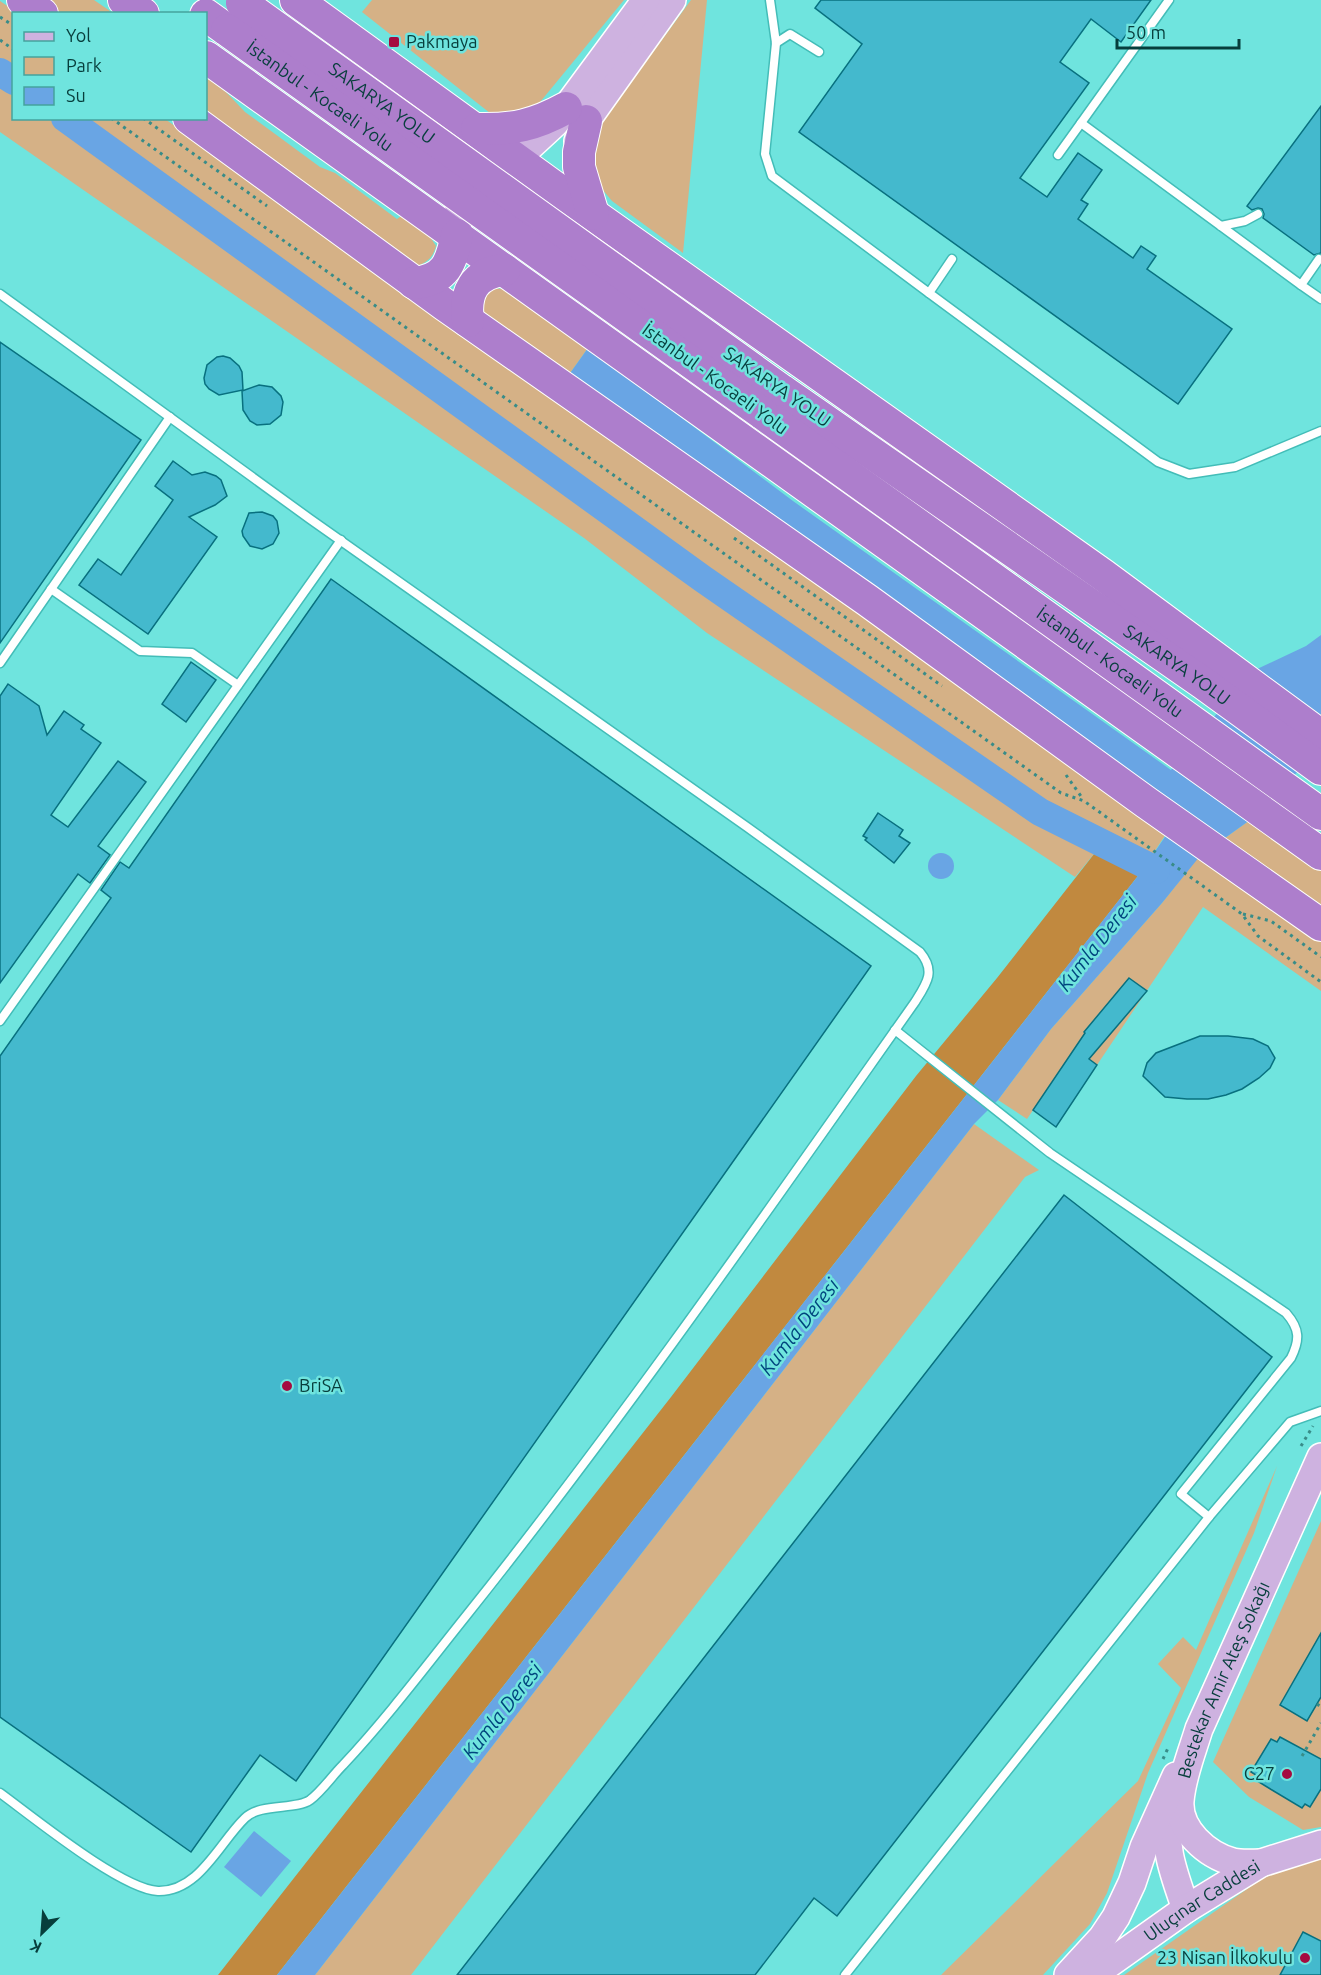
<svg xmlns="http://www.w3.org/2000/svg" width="1321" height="1975" font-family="Ubuntu,sans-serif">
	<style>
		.green { fill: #d5b186 }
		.forest { fill: #c1893f }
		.water { fill: #69a5e4 }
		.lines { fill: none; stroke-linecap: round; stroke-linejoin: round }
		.river { stroke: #69a5e4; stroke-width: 28 }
		.building { fill: #44b9cd; stroke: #08707f; stroke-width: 1.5 }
		.lane-casing { stroke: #43bdb8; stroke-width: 11 }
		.primary-casing { stroke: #fff; stroke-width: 30 }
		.highway-casing { stroke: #fff; stroke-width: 34 }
		.path { stroke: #388c88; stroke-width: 3; stroke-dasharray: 3 4.5; stroke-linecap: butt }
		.lane { stroke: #fff; stroke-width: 8 }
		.primary { stroke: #ceb2e0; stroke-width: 27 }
		.highway { stroke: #ad7ecc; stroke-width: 32 }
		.highway-bridge-casing { stroke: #fff; stroke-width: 34; stroke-linecap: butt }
		.highway-bridge { stroke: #ad7ecc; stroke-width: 32 }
		.poi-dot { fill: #a50c40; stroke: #6fe4de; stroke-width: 2 }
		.labels { text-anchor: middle; stroke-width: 5; stroke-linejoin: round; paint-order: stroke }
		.poi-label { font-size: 18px; fill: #073e3c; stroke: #6fe4de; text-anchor: start }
		.street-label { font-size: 18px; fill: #073e3c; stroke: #6fe4de }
		.water-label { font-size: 20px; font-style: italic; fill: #00457e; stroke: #6fe4de }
	</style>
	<rect width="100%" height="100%" fill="#6fe4de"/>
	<g class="green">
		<path d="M37,0H94L113,13H56Z"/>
		<path d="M372,0H624L536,107L495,117L362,12Z"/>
		<path d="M691,0H707L683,253L612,201L602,189L594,175L593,140L600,124Z"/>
		<path d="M0,1L18,13L14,14V118L165,119L690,491L1166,834L1141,872L1122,857L1098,849L1075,877L707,633L584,538L0,132Z"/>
		<path d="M206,77L226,92L245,112L320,167L335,173L397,219L401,216L427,232L436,246C433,257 428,262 417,266L206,118Z"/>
		<path d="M493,288L503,289L588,348L568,376L481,312L484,294Z"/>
		<path d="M1250,820L1321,869V913L1218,843Z"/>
		<path d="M1200,855L1321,936V991L1203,907L1097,1065L1074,1050L1027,1119L998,1100L1051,1029L1162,903Z"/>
		<path d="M974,1124L1039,1170L1025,1177L411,1975H315Z"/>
		<path d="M1277,1466L1254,1533L1148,1773L1107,1893L1090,1924L1043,1975H941L1138,1781L1181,1688L1158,1664L1183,1637L1196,1650Z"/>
		<path d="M1321,1521V1827L1303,1830L1249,1797L1213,1762Z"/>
		<path d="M1321,1857V1975H1124L1274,1870Z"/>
	</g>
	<path class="forest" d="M1098,849L1122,857L1141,872L277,1975H218L671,1397L916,1076L997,978Z"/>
	<g class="water">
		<path d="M588,348L793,501L1171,770L1227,701L1240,677L1306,646L1321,635V748L1250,820L1200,856L1162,903L1051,1029L998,1100L974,1124L315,1975H277L1141,872L1184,809L568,376Z"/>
		<circle cx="941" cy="866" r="13"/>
		<path d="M254,1831L291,1861L261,1897L224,1867Z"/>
	</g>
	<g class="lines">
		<g class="river">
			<path d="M0,72L14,81"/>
			<path d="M65,118L703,579L1040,812L1156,870"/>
		</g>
	</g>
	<g class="building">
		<path d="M821,0H1151L1121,42L1091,19L1060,62L1089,83L1020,178L1047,197L1078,153L1102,170L1081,200L1088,204L1078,219L1133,258L1141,246L1156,256L1147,269L1232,329L1178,404L799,132L862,44L815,8Z"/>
		<path d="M1321,106V253L1314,255L1263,218L1264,214L1262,209L1258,208L1252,210L1247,206Z"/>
		<path d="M0,342L141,440L0,643Z"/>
		<path d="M223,356L230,358L239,366L242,372L243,390L219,395L209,389L205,384L204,378L207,365L217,357Z"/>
		<path d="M259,385L272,387L281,396L283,402L281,415L270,424L257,425L250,421L243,410L242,391Z"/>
		<path d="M173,461L192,475L205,472L216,476L221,480L227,496L215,505L189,517L217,537L148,634L79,585L98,559L121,575L173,500L155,486Z"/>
		<path d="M262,512L273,516L277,521L279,533L273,544L262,549L250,546L243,536L242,531L249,513Z"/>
		<path d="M331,579L871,966L296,1781L260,1755L191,1852L0,1717V1056L111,898L101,890L120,862L129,868Z"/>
		<path d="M191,662L216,680L186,722L162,704Z"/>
		<path d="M8,684L39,706L47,735L64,711L84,725L81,729L101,743L51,815L68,827L118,761L146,782L98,846L110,855L90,883L78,874L0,983V696Z"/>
		<path d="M878,813L903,830L899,836L910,843L894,863L865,840L867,838L863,836Z"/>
		<path d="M1129,978L1147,991L1089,1059L1097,1065L1056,1127L1033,1110L1085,1033L1084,1032Z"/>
		<path d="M1200,1036H1228L1253,1039L1268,1046L1275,1058L1270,1068L1259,1078L1242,1089L1226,1095L1208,1099H1187L1165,1097L1143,1076L1147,1063L1156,1053Z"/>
		<path d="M1064,1195L1272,1357L837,1916L814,1898L755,1975H457Z"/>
		<path d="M1321,1633V1697L1307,1721L1280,1705Z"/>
		<path d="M1280,1737L1321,1759V1789L1310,1807L1305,1804L1302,1808L1272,1790L1254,1779L1256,1775L1251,1772L1271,1739L1277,1742Z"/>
		<path d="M1303,1932L1321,1941V1975H1280Z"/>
	</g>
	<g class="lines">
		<g class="lane-casing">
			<g id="lane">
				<path d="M770,0L776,43L765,154L772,176L929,293"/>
				<path d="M776,43L790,34L819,52"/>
				<path d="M1081,123L1169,0"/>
				<path d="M1058,155L1081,123L1301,285"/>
				<path d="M1221,226L1245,221L1258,214"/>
				<path d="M952,259L929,293L1158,462L1189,474L1235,467L1321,431"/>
				<path d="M1319,259L1301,285L1321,299"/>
				<path d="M0,294L310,519L747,827L920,952C936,971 927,983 915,1002C769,1209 624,1418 466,1616C426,1666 387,1718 343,1765C332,1776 322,1791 310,1800C296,1810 260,1803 245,1818C219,1843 199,1892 158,1891C121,1889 33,1817 0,1793"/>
				<path d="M51,589L140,651L192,653L238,685"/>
				<path d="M0,663L170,417"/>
				<path d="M0,1021L341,540"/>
				<path d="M895,1030L1050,1153L1286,1313C1300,1329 1300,1340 1291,1358L1181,1494L1209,1517L1290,1422L1321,1411"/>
				<path d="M845,1975L1209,1517"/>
			</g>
		</g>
		<g class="primary-casing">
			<g id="primary">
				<path d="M578,141L586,121L672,0"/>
				<path d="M457,235L459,208L467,189L480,177L516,159L555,123L646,0"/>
				<path d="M1169,1807C1163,1848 1173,1871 1186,1909"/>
				<path id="s1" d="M1261,1863C1252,1863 1241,1864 1233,1862C1207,1855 1178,1830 1180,1801C1182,1776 1192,1752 1199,1729L1321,1457"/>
				<path d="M1068,1975L1102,1938L1116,1917L1132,1883L1144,1847L1176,1776"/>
				<path id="s2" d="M1093,1975L1186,1909L1261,1863L1321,1844"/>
			</g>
		</g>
		<g class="highway-casing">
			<g id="highway">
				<path d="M23,0L42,14"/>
				<path d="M124,0L143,14"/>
				<path d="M296,0L557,189L1103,575L1321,736"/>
				<path d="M206,15L227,30"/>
				<path d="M206,57L1321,854"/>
				<path d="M189,118L445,305L867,600L1147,803L1321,925"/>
				<path d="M586,121L579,152V167L593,214"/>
				<path d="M477,129C513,130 535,125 566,108"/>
				<path d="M414,283C446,280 451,263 457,235"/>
				<path d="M468,321C464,293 474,273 504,270"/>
				<path id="s3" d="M781,390L1203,683L1321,769"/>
				<path id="s4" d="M762,413L1321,814"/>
			</g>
		</g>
		<g class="path">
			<path d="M0,17L14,26"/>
			<path d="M0,40L14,50"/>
			<path d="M111,118L1061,793L1084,801L1242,914L1258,936L1321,982"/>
			<path d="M143,118L267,206"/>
			<path d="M734,538L942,686"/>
			<path d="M1066,775L1083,799"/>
			<path d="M1243,914L1271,921L1321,957"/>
			<path d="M1301,1446L1313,1426"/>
			<path d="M1317,1704L1321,1707"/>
			<path d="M1302,1756L1321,1723"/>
			<path d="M1163,1759L1169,1746"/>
		</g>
		<use href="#lane" class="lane"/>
		<use href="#primary" class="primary"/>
		<use href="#highway" class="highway"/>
		<g class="highway-bridge-casing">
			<g id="highway-bridge">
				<path id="s5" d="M242,3L781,390"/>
				<path id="s6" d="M227,30L762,413"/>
			</g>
		</g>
		<use href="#highway-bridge" class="highway-bridge"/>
	</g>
	<g class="poi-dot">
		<rect x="388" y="36" width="12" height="12" rx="3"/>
		<circle cx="287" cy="1386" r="6"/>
		<circle cx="1287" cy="1774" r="6"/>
		<circle cx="1305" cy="1958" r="6"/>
	</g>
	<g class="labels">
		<g class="poi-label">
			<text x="406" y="48">Pakmaya</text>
			<text x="299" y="1392">BriSA</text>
			<text x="1275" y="1780" text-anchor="end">C27</text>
			<text x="1293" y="1964" text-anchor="end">23 Nisan İlkokulu</text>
		</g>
		<g class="street-label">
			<text dy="6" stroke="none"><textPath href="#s6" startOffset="114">İstanbul - Kocaeli Yolu</textPath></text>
			<text dy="6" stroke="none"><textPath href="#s5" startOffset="172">SAKARYA YOLU</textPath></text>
			<text transform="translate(715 379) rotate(36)" y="6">İstanbul - Kocaeli Yolu</text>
			<text transform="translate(777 387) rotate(35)" y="6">SAKARYA YOLU</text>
			<text dy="6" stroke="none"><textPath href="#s4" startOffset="428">İstanbul - Kocaeli Yolu</textPath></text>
			<text dy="6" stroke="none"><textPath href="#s3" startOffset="482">SAKARYA YOLU</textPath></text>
			<text dy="6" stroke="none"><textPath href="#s1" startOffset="244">Bestekar Amir Ateş Sokağı</textPath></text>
			<text dy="6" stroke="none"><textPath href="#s2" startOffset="132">Uluçınar Caddesi</textPath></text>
		</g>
		<g class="water-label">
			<text transform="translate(1097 943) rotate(-52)" y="7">Kumla Deresi</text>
			<text transform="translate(799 1327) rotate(-52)" y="7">Kumla Deresi</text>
			<text transform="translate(502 1711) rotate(-52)" y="7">Kumla Deresi</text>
		</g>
	</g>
	<rect x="12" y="12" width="195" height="108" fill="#6fe4de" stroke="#45a29d" stroke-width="1.5"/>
	<rect x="24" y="32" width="30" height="9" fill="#ceb2e0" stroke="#45a29d" stroke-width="1.5"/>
	<text x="66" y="42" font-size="18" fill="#073e3c">Yol</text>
	<rect x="24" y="57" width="30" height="18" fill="#d5b186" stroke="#45a29d" stroke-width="1.5"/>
	<text x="66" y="72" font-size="18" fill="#073e3c">Park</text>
	<rect x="24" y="87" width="30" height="18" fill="#69a5e4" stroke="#45a29d" stroke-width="1.5"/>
	<text x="66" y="102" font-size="18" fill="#073e3c">Su</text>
	<g transform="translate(42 1933) rotate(205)" stroke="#6fe4de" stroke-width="4.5" paint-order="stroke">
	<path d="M0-4.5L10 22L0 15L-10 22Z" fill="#073e3c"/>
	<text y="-9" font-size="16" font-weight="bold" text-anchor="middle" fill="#073e3c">K</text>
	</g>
	<path d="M1117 39v9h122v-9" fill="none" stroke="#073e3c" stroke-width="3"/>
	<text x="1126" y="39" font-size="18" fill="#073e3c" stroke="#6fe4de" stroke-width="4.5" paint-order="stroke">50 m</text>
</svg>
